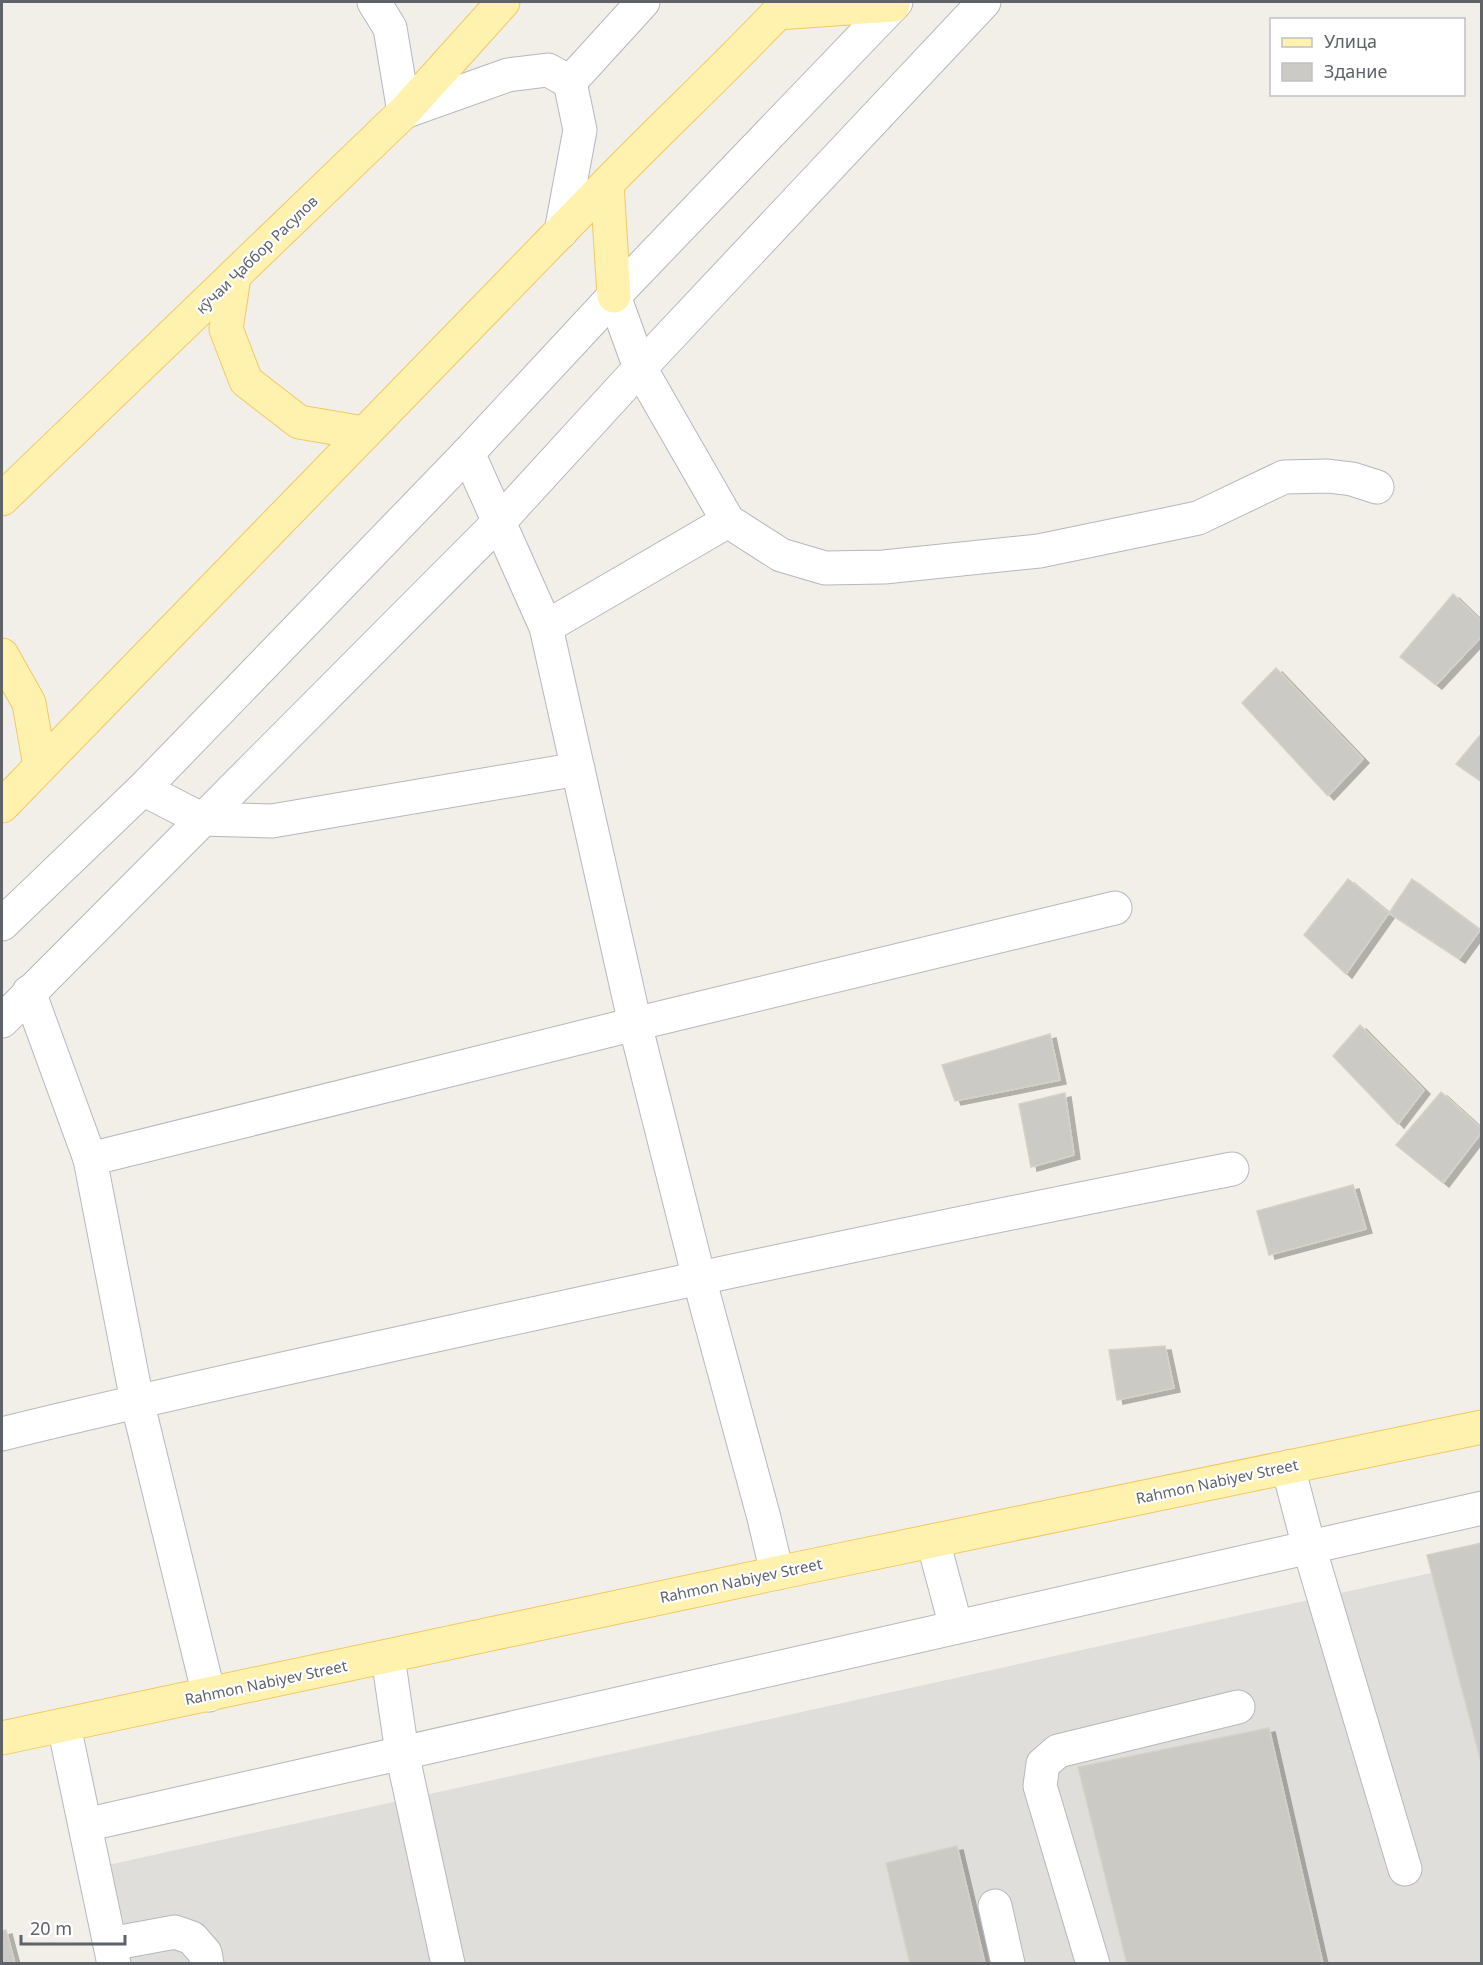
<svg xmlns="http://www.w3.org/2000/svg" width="1483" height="1965" font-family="'Noto Sans',sans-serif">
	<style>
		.industrial { fill: #e0deda }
		.building { fill: #cccac5; stroke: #d6d1c6; stroke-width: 1.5; filter: url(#shadow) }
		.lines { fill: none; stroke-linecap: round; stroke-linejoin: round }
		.minor-casing { stroke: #b5b8bc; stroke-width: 35 }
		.major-casing { stroke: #f2c960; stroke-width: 35 }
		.minor { stroke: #fff; stroke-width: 33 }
		.major { stroke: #fff2af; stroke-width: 33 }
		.labels { text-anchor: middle; stroke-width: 4.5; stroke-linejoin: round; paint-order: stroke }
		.street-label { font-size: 15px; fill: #5f6368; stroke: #fff }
	</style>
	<defs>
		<filter id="shadow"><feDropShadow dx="6" dy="4" stdDeviation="0" flood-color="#0004"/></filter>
	</defs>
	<rect width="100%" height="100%" fill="#f1efe8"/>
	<path class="industrial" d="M1481,1562V1963H131L108,1865Z"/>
	<g class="building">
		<path d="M1453,594L1482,622V636L1436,685L1400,657Z"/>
		<path d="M1276,668L1363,759L1328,796L1242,703Z"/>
		<path d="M1482,733V782L1456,764Z"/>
		<path d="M1348,879L1389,913L1346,974L1304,935Z"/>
		<path d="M1412,879L1480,930L1459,959L1389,913Z"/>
		<path d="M1360,1025L1424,1090L1398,1124L1333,1056Z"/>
		<path d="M1050,1034L1060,1080L955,1101L942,1065Z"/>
		<path d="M1441,1092L1482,1129V1132L1443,1183L1396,1145Z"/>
		<path d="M1065,1093L1074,1155L1031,1167L1019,1104Z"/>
		<path d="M1353,1185L1366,1229L1269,1255L1257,1211Z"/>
		<path d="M1165,1346L1174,1388L1117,1400L1109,1350Z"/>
		<path d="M1482,1543V1766L1427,1555Z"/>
		<path d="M1269,1728L1323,1964H1127L1078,1767Z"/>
		<path d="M957,1846L985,1964H910L886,1863Z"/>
		<path d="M6,1930L15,1964H2V1931Z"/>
	</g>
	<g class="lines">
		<g class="minor-casing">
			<g id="minor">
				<path d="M374,2L390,28L404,112L508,75L548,70L570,82"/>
				<path d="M570,82L643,2"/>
				<path d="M561,232L580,130L570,82"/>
				<path d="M614,296L640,368L728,521L781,555L825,568L884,567L1039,551L1198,518L1284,477L1328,476L1352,479L1377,487"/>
				<path d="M468,453L546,627L635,1024L699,1278L764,1518L777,1573"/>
				<path d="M546,627L728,521"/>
				<path d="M143,789L201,819L272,821L578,769"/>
				<path d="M2,924L143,789L468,453L614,296L896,2"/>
				<path d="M29,992L90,1159L137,1401L209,1695"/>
				<path d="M2,1021L499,522L640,368L984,2"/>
				<path d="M90,1159L635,1024L1115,908"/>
				<path d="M2,1434C155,1396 310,1363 464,1329C720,1273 976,1219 1232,1169"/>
				<path d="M1288,1467L1309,1547L1405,1869"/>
				<path d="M933,1541L956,1627"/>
				<path d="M388,1657L402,1753L448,1964"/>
				<path d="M64,1726L114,1964"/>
				<path d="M85,1825L1482,1508"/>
				<path d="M995,1906L1008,1964"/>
				<path d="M110,1944L175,1932L192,1938L205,1953L207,1964"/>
				<path d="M1093,1964L1040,1786L1043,1764L1058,1751L1238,1707"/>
			</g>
		</g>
		<g class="major-casing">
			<g id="major">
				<path d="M777,13L893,5"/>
				<path d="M607,184L614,296"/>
				<path d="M234,277L226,329L246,381L299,422L364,433"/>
				<path d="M2,499L404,112L503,2"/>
				<path d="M2,655L29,703L40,766"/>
				<path d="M2,806C202,599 405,394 605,186C665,124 729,65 788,2"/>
				<path d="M2,1738L777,1573L1482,1427"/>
			</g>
		</g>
		<use href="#minor" class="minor"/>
		<use href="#major" class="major"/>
	</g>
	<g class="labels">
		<g class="street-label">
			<text transform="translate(257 255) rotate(-44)" y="5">кӯчаи Ҷаббор Расулов</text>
			<text transform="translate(1217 1482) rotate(-12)" y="5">Rahmon Nabiyev Street</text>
			<text transform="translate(741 1581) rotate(-12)" y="5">Rahmon Nabiyev Street</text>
			<text transform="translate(266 1683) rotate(-12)" y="5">Rahmon Nabiyev Street</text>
		</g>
	</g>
	<rect width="1483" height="1965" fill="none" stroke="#5f6368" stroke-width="6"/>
	<rect x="1270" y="18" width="195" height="78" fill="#ffffff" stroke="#bfc1c3" stroke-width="1.5"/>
	<rect x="1282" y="38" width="30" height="9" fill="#fff2af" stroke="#bfc1c3" stroke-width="1.5"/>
	<text x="1324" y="48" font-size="18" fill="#5f6368">Улица</text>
	<rect x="1282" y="63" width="30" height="18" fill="#cccac5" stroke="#bfc1c3" stroke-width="1.5"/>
	<text x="1324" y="78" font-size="18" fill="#5f6368">Здание</text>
	<path d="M21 1935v9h104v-9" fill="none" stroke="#5f6368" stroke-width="3"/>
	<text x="30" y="1935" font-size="18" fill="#5f6368" stroke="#ffffff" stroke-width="4.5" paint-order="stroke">20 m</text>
</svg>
